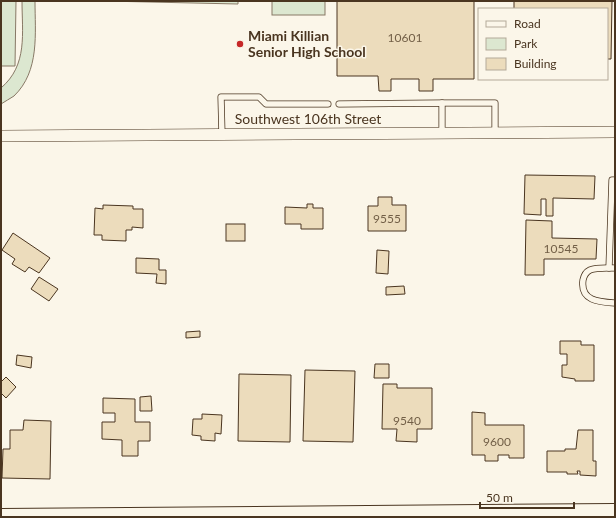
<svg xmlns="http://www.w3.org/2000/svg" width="616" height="518" font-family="Lato,sans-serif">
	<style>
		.green { fill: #dce7d0; stroke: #887966 }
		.building { fill: #ecdcbc; stroke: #4a3520 }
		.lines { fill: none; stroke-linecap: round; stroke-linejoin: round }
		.lane-casing { stroke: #4a3520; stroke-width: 7 }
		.street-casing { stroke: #4a3520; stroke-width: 12 }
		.secondary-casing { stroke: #4a3520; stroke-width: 18 }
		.lane { stroke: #fbf6e9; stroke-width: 5.5 }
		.street { stroke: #fbf6e9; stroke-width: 11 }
		.secondary { stroke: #fbf6e9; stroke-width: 16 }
		.poi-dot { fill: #c62828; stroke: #fbf6e9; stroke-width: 1.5 }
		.labels { text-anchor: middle; stroke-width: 3; stroke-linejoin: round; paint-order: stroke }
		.number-label { font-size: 12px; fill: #725f47 }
		.poi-label { font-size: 14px; font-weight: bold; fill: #4a3520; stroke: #fbf6e9; text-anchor: start }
		.street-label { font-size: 14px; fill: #4a3520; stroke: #fbf6e9 }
	</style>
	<rect width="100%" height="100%" fill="#fbf6e9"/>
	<g class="green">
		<path d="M1,1H16L15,66H1Z"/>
		<path d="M22,1H35C35,33 40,71 14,96C10,99 5,101 1,104V88C28,65 22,33 22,1Z"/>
		<path d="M105,1H238V4Z"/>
		<rect x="272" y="1" width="53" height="14"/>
	</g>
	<g class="building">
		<path d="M337,1H474V79H433V91H419V79H391V91H379L378,76H337Z"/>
		<path d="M514,1H612L611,59H607V9H514Z"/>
		<path d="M525,175L595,176L594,199L553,198V216H546V199H541V215L524,214Z"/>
		<path d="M378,197H392V205H406V231H368V206H378Z"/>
		<path d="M307,204H313V208H323V229H301V224H285V207L307,208Z"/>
		<path d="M103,205L133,206V209H143V228L132,227V230H126V241L102,240V235H94L95,208L103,209Z"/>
		<path d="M526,220L552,221V238L597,239L596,259H544V275H525Z"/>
		<rect x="226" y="224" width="19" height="17"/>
		<path d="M13,233L50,258L39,273L29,267L25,272L12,264L15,259L2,250Z"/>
		<path d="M377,250L389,251L388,274L376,273Z"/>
		<path d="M136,258L159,259V270H166V284L156,283L157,274L136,273Z"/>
		<path d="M39,277L58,289L49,301L31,289Z"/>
		<path d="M404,286L405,294L386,295V287Z"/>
		<path d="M200,331V337L186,338V332Z"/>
		<path d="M560,341H581V345H594V381H575V379L562,377V365H567V354H560Z"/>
		<path d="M17,355L32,357L31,368L16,365Z"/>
		<path d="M375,364H389V378H374Z"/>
		<path d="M305,370L355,371L353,442L303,441Z"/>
		<path d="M239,374L291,375L290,442L238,441Z"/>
		<path d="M6,377L16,387L6,398L1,393V382Z"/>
		<path d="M383,384H397V388H432V429H417V442L396,441L397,429H382Z"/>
		<path d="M151,396L152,411H140V397Z"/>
		<path d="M103,398L135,399V422H150V441H138V456H122V440L102,439V422H115V413H103Z"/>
		<path d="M472,412L485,413V425H524V458H509V455H498V461H485V455H472Z"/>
		<path d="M202,414L222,415L221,434L215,433V441L201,440V436L192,435L193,419H202Z"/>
		<path d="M24,420L51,421L50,479L2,478L3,449H10V430H23Z"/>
		<path d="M578,430H593V461H596V476L580,475V471H577L578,474H567V472H547V451H565V449H576Z"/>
	</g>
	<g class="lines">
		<g class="lane-casing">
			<g id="lane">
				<path d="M442,103H495V133"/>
				<path d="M339,104L442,103V133"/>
				<path d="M222,135L221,97H259L266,104H328"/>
				<path d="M609,268L612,180H615"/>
				<path d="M615,268C608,268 597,267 590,270C586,272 584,275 583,280C580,301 599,302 615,303"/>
			</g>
		</g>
		<g class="street-casing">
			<path id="street" d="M1,136L615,132"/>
		</g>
		<g class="secondary-casing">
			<path id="secondary" d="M1,517L615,512"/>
		</g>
		<use href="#lane" class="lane"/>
		<use href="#street" class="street"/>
		<use href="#secondary" class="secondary"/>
	</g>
	<circle class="poi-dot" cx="240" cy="44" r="4"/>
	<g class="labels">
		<g class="number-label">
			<text x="405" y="42">10601</text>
			<text x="387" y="223">9555</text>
			<text x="561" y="253">10545</text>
			<text x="407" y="425">9540</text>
			<text x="497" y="446">9600</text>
		</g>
		<g class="poi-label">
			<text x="248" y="41">Miami Killian<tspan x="248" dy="16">Senior High School</tspan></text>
		</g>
		<g class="street-label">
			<text x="308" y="124">Southwest 106th Street</text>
		</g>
	</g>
	<rect width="616" height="518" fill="none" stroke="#4a3520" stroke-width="4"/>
	<rect x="478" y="8" width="130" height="72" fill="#fbf6e9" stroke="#b4a999"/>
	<rect x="486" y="21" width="20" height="6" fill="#fbf6e9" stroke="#b4a999"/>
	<text x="514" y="28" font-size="12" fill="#4a3520">Road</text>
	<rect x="486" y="38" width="20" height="12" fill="#dce7d0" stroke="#b4a999"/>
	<text x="514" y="48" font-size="12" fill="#4a3520">Park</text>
	<rect x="486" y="58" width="20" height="12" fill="#ecdcbc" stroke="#b4a999"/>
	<text x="514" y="68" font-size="12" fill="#4a3520">Building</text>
	<path d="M480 502v6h94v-6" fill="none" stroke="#4a3520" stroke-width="2"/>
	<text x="486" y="502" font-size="12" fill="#4a3520" stroke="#fbf6e9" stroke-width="3" paint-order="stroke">50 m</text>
</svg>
